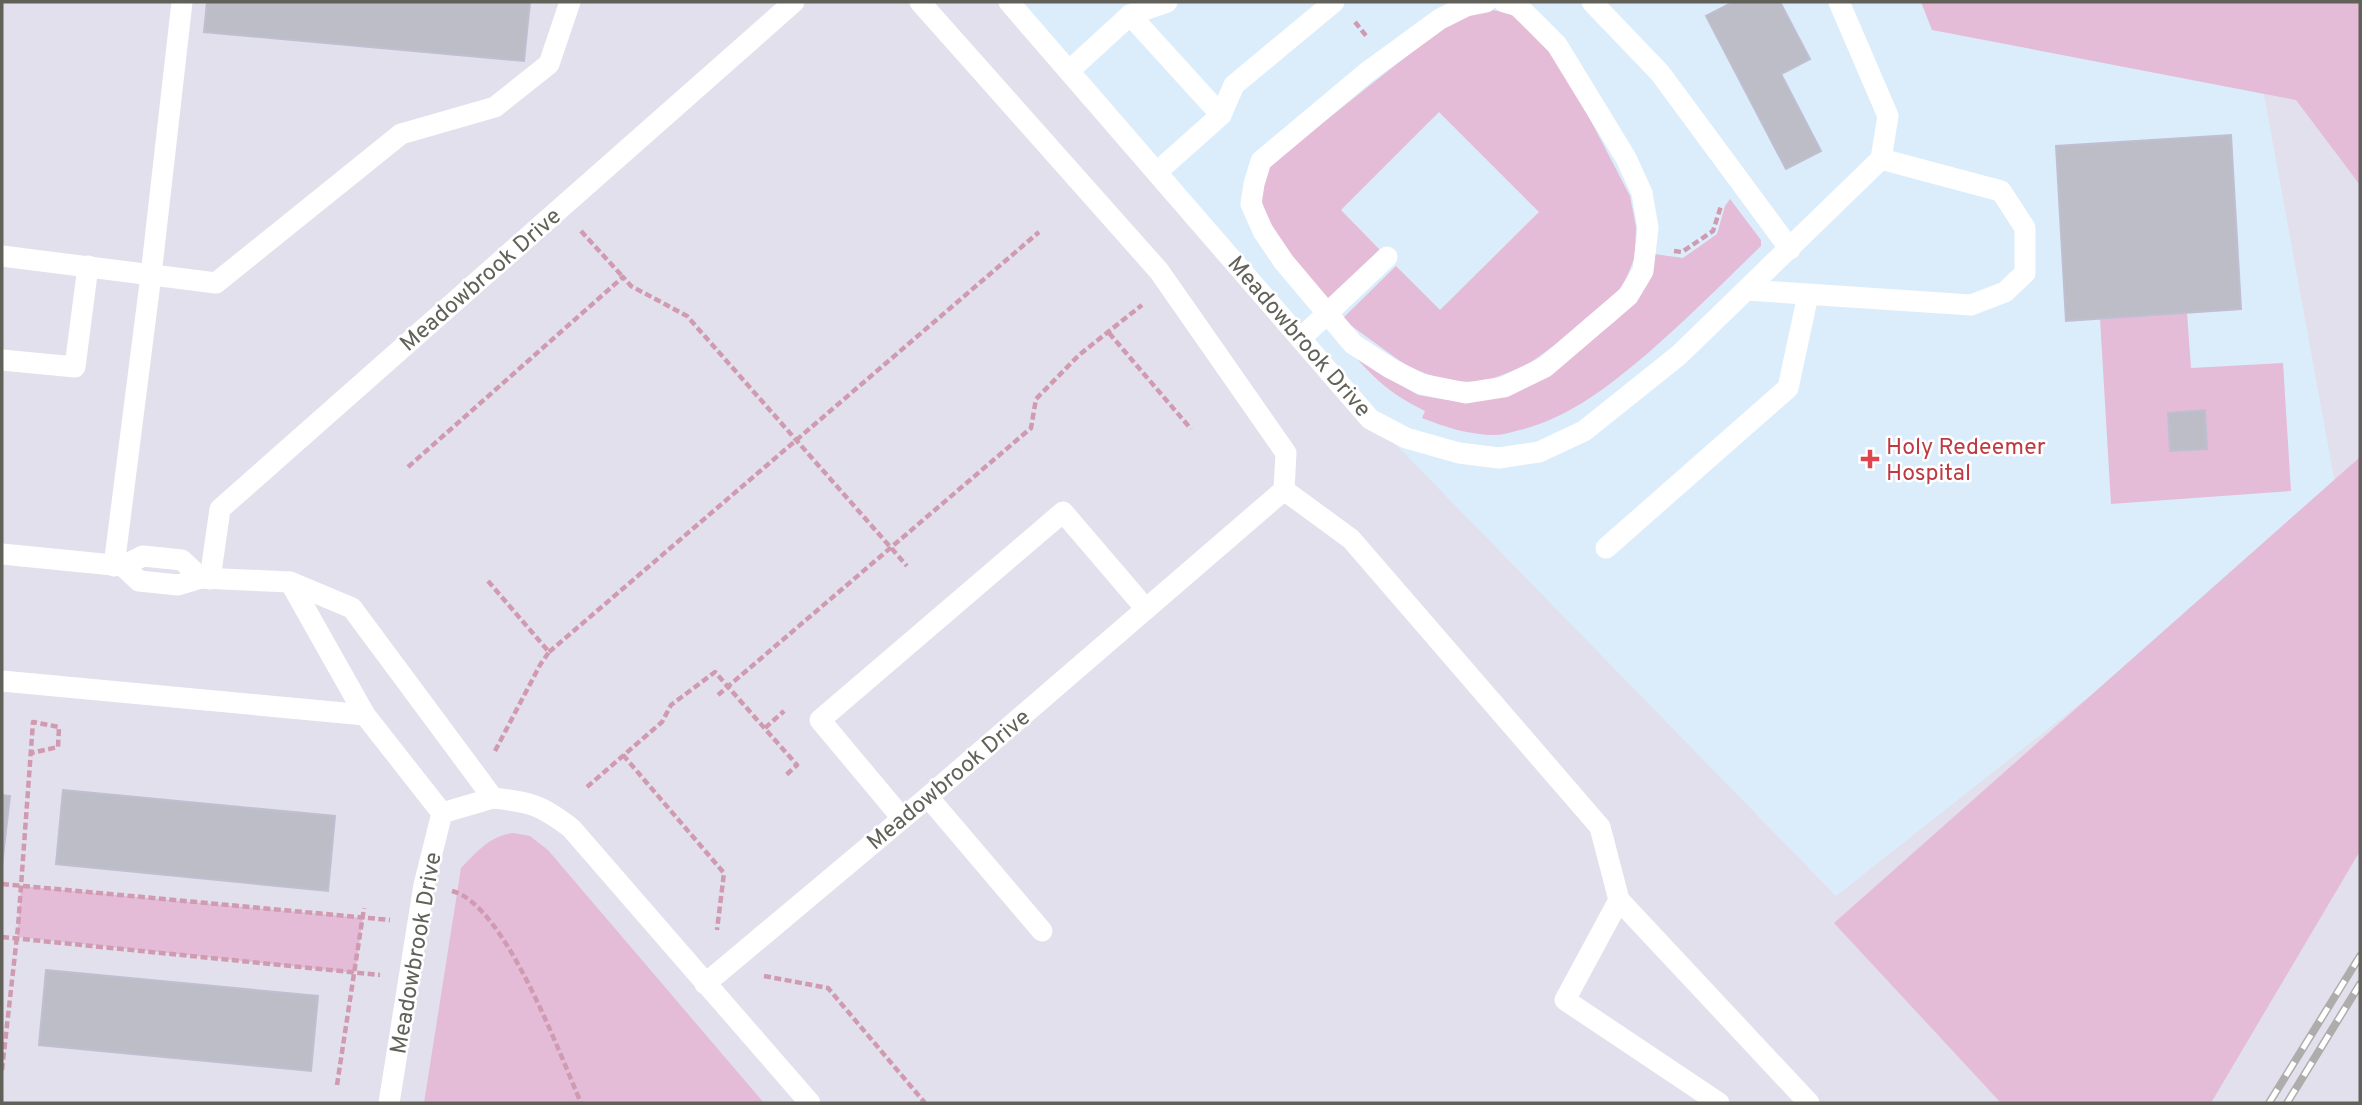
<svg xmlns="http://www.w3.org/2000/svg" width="2362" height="1105" font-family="Overpass,sans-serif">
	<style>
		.medical { fill: #dbedfb }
		.green { fill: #e5bcd7 }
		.building { fill: #bdbdc7; stroke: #bfbfd1; stroke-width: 2 }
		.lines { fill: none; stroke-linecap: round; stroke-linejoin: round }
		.path { stroke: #d09bb0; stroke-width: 4.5; stroke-dasharray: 7 3.5; stroke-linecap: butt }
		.minor { stroke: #fff; stroke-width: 21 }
		.rail-casing { stroke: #aeadac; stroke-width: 8 }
		.rail { stroke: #fff; stroke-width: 5; stroke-dasharray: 16; stroke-linecap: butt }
		.health-dot { fill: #e0444e; stroke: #fff; stroke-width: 2.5 }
		.labels { text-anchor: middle; stroke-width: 5; stroke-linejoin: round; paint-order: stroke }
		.street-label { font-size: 23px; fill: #626159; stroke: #fff }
		.health-label { font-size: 23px; fill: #be3a42; stroke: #fff; text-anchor: start }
	</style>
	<rect width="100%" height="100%" fill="#e2e0ed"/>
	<path class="medical" d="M1009,2H2247L2338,500L1836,896L1371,419Z"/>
	<g class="green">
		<path d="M1921,2H2360V185L2296,100L1932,30Z"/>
		<path d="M1493,10L1511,14L1542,43L1566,73L1630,196L1636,227L1635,257L1623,286L1580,327L1527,365L1484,382L1445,381L1407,366L1342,319L1396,266L1440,310L1539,212L1439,112L1341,210L1381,251L1326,302C1309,277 1267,229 1262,201C1260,187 1266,176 1271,164L1447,24L1474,14Z"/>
		<path d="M1730,199L1761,240V246C1724,282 1687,319 1648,353C1608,387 1568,419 1516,431C1509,433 1501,435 1495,435C1469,435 1445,427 1422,418L1425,411C1385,391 1373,377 1343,343L1399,384L1418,395L1447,400L1486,399L1544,376L1614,322L1636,298L1654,254L1683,258L1717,234L1725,206Z"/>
		<path d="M2187,313L2191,368L2283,363L2291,491L2111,504L2100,319Z"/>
		<path d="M2360,457V851L2211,1103H2001L1834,923Z"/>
		<path d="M513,833L530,836L548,850L764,1103H424L461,868C477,852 489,836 513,833Z"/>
		<path d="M21,886L363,918L355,973L17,937Z"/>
	</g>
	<g class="building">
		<path d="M207,2H530L524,61L204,32Z"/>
		<path d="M1733,2H1780L1810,59L1781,74L1821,151L1786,169L1706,16Z"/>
		<path d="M2231,135L2241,309L2066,321L2056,146Z"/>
		<path d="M2205,410L2207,449L2170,451L2168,413Z"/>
		<path d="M63,790L335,816L328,891L56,864Z"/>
		<path d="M2,795L10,796L2,865Z"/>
		<path d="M46,970L318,996L311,1071L39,1045Z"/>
	</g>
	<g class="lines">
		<g class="path">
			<path d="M1355,22L1367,37"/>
			<path d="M581,231L623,277"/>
			<path d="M1674,251L1682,252L1713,231L1721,206"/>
			<path d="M1109,333L1191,429"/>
			<path d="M408,467L623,277L631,286L687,316L907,566"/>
			<path d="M488,581L549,652L540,665L495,751"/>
			<path d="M549,652L1039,232"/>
			<path d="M718,695L1031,428L1036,399L1079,355L1142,305"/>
			<path d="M765,728L784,711"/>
			<path d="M623,755L724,873L717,930"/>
			<path d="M587,787L662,722L671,705L715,672L797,765L785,776"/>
			<path d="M2,884L390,920"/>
			<path d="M452,891C505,904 560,1055 581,1103"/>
			<path d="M2,937L380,975"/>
			<path d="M764,976L828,988L925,1103"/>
			<path d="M2,1070L18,927L33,722L59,727L58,747L31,753"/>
			<path d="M337,1085L364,908"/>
		</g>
		<g class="minor">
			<path d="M920,2L1159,271L1286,453L1284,490"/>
			<path d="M1009,2L1370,419L1406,438L1459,453L1499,458L1539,452L1584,431L1679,355L1881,159L1888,116L1839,2"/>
			<path d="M1486,2L1466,6L1440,19L1366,73L1261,161L1254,184L1251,204L1263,231L1284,262L1353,344L1390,368L1421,384L1466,393L1504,387L1545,367L1628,296L1643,271L1648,228L1642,193L1626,158L1557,45L1518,6L1504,2"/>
			<path d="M1592,2L1660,73L1790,249"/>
			<path d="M1130,15L1221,115"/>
			<path d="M1069,71L1130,15L1167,2"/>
			<path d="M1157,172L1221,115L1234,85L1334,2"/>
			<path d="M2,256L216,283L401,134L495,107L549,64L570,2"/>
			<path d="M1746,290L1971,305L2005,292L2025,273V228L2001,191L1881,159"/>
			<path d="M1301,338L1387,257"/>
			<path d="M2,360L75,367L88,266"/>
			<path d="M1284,490L1351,539L1600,827L1619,900L1809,1103"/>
			<path d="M1606,548L1788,388L1808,295"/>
			<path d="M2,554L123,566L143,556L182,560L201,578"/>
			<path d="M114,566L151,275L182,2"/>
			<path d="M123,566L139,581L178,585L201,578L290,582L352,608L493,798C531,802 541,805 571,828L810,1103"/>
			<path d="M210,579L220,509L794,2"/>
			<path d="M290,582L365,715L442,813"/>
			<path d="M2,681L365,715"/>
			<path d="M928,797L1042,931"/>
			<path d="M902,818L820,720L1063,512L1146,609"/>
			<path d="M1619,900L1565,1000L1719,1103"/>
			<path d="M705,984L928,797L1284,490"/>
			<path d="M389,1103L424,885L442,813L493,798"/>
		</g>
		<g class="rail-casing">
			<g id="rail">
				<path d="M2269,1103L2360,956"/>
				<path d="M2287,1103L2360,984"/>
			</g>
		</g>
		<use href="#rail" class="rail"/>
	</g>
	<path class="health-dot" d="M1866.5 448.5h7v7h7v7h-7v7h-7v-7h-7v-7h7z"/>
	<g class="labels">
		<g class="street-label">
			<text transform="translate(480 279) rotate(-41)" y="8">Meadowbrook Drive</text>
			<text transform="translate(1300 336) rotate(49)" y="8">Meadowbrook Drive</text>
			<text transform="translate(948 779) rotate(-40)" y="8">Meadowbrook Drive</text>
			<text transform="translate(415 953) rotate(-80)" y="8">Meadowbrook Drive</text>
		</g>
		<g class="health-label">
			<text x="1886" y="454">Holy Redeemer<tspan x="1886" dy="26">Hospital</tspan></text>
		</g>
	</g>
	<rect width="2362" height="1105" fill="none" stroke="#626159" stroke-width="7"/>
</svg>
